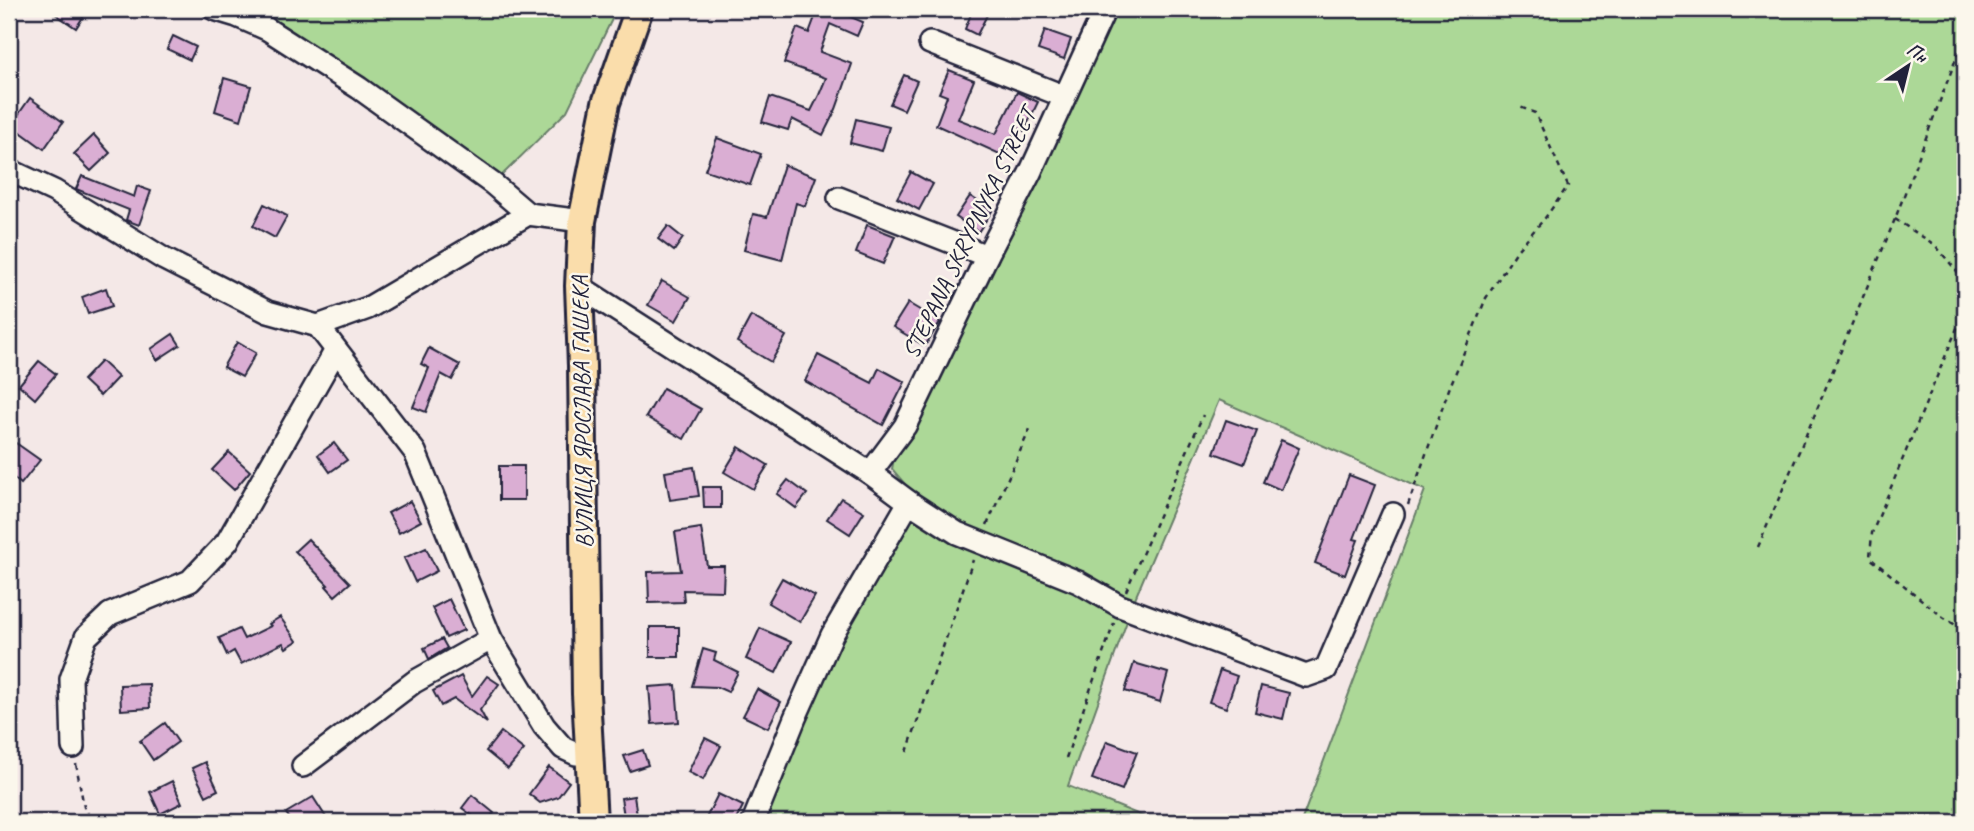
<svg xmlns="http://www.w3.org/2000/svg" width="1974" height="831" font-family="Caveat,sans-serif">
	<style>
		.green { fill: #acd897; stroke: #677d69; stroke-width: 2 }
		.building { fill: #daaed3; stroke: #22223b; stroke-width: 2 }
		.lines { fill: none; stroke-linecap: round; stroke-linejoin: round }
		.minor-casing { stroke: #22223b; stroke-width: 26 }
		.major-casing { stroke: #22223b; stroke-width: 32 }
		.path { stroke: #22223b; stroke-width: 2.5; stroke-dasharray: 5 5; stroke-linecap: butt }
		.minor { stroke: #fbf7ec; stroke-width: 21 }
		.major { stroke: #faddab; stroke-width: 26 }
		.labels { text-anchor: middle; stroke-width: 5; stroke-linejoin: round; paint-order: stroke }
		.street-label { font-size: 24px; fill: #22223b; stroke: #fbf7ec }
	</style>
	<rect width="100%" height="100%" fill="#f4e8e7"/>
	<filter id="ink" filterUnits="userSpaceOnUse"><feTurbulence type="fractalNoise" baseFrequency=".0143" numOctaves="2"/><feDisplacementMap in="SourceGraphic" scale="14" xChannelSelector="R" yChannelSelector="G"/><feConvolveMatrix kernelMatrix="1 2 1 2 8 2 1 2 1" color-interpolation-filters="sRGB"/></filter>
	<g filter="url(#ink)">
		<g class="green">
			<path d="M214,9H617L567,111L493,184L359,88Z"/>
			<path d="M1116,9H1965V822H1301L1425,490L1219,400L1136,596L1068,786L1157,822H759L818,678L859,601L900,541L910,519L911,491L892,469L896,447Z"/>
		</g>
		<g class="building">
			<path d="M48,9H77L85,14L76,28Z"/>
			<path d="M818,9H842L841,13L863,22L857,36L830,24L820,52L852,64L836,109L823,135L792,119L788,130L762,122L770,97L811,111L819,95L826,78L784,63L797,28L809,33Z"/>
			<path d="M973,9H990L977,35L965,29Z"/>
			<path d="M1045,30L1071,39L1064,59L1038,50Z"/>
			<path d="M173,36L196,47L190,60L167,49Z"/>
			<path d="M949,70L974,80L958,119L996,134L1017,92L1038,102L1024,131L1017,128L1004,156L936,125L947,96L939,93Z"/>
			<path d="M904,75L917,81L904,110L890,104Z"/>
			<path d="M224,78L251,86L241,120L215,111Z"/>
			<path d="M30,98L63,122L44,149L11,125Z"/>
			<path d="M856,119L889,127L882,151L850,143Z"/>
			<path d="M94,135L110,153L91,171L74,154Z"/>
			<path d="M717,138L761,154L750,185L705,170Z"/>
			<path d="M784,165L816,177L805,206L796,203L782,260L744,250L753,214L767,217Z"/>
			<path d="M911,172L933,184L919,210L897,198Z"/>
			<path d="M82,176L134,197L137,186L151,191L139,225L126,220L129,210L76,189Z"/>
			<path d="M970,196L992,211L978,232L956,217Z"/>
			<path d="M264,204L287,216L275,238L253,226Z"/>
			<path d="M867,225L895,236L883,264L856,253Z"/>
			<path d="M668,226L683,238L674,251L658,239Z"/>
			<path d="M662,281L690,297L676,321L648,305Z"/>
			<path d="M106,288L112,306L88,314L82,297Z"/>
			<path d="M908,303L940,322L925,346L893,327Z"/>
			<path d="M751,316L786,336L771,362L737,342Z"/>
			<path d="M173,334L180,345L157,360L151,349Z"/>
			<path d="M237,342L256,353L242,377L223,367Z"/>
			<path d="M429,348L460,365L452,380L441,374L426,412L413,407L429,368L421,364Z"/>
			<path d="M818,355L872,383L879,368L905,382L883,425L805,381Z"/>
			<path d="M39,361L56,374L35,399L19,385Z"/>
			<path d="M101,361L118,377L100,396L83,380Z"/>
			<path d="M663,388L701,409L684,439L646,417Z"/>
			<path d="M1226,420L1257,431L1244,464L1214,453Z"/>
			<path d="M1281,440L1299,448L1281,490L1263,482Z"/>
			<path d="M16,443L40,460L21,484L9,474V452Z"/>
			<path d="M334,443L347,460L330,472L318,455Z"/>
			<path d="M739,447L768,465L753,489L724,472Z"/>
			<path d="M229,452L250,471L234,490L212,470Z"/>
			<rect x="499" y="466" width="25" height="34"/>
			<path d="M694,467L699,496L670,500L665,472Z"/>
			<path d="M1349,475L1375,485L1354,539L1358,540L1345,575L1315,563Z"/>
			<path d="M788,480L807,494L796,508L777,494Z"/>
			<path d="M703,487H721V508H704Z"/>
			<path d="M841,498L864,512L850,534L827,519Z"/>
			<path d="M410,501L421,521L399,533L388,513Z"/>
			<path d="M701,528L707,566H724L723,591L683,590L684,602L649,603L648,572L681,571L675,532Z"/>
			<path d="M308,539L350,583L335,596L326,586L328,585L295,551Z"/>
			<path d="M426,548L437,571L415,582L404,558Z"/>
			<path d="M782,578L815,596L800,622L768,603Z"/>
			<path d="M449,599L464,630L446,638L432,608Z"/>
			<path d="M280,617L297,641L286,648L283,643L241,664L234,651L227,655L219,638L239,629L244,639L271,626L269,624Z"/>
			<rect x="650" y="627" width="29" height="30"/>
			<path d="M760,628L791,642L776,673L746,659Z"/>
			<path d="M442,639L447,648L429,659L424,648Z"/>
			<path d="M703,649L716,653L714,660L738,672L728,692L717,687L692,686Z"/>
			<path d="M1134,663L1168,673L1160,702L1125,691Z"/>
			<path d="M1220,670L1237,676L1226,708L1209,702Z"/>
			<path d="M461,676L472,696L487,676L499,684L480,710L487,723L454,699L441,706L433,691Z"/>
			<path d="M149,684L150,708L121,710L120,685Z"/>
			<path d="M676,685L679,722L652,724L649,687Z"/>
			<path d="M1261,686L1289,693L1283,719L1255,712Z"/>
			<path d="M757,689L781,702L768,728L743,716Z"/>
			<path d="M165,723L178,742L153,760L140,741Z"/>
			<path d="M501,732L524,750L508,769L486,751Z"/>
			<path d="M705,738L721,746L703,780L688,772Z"/>
			<path d="M1107,741L1137,752L1122,790L1092,779Z"/>
			<path d="M643,750L648,765L630,771L624,756Z"/>
			<path d="M205,762L218,790L206,796L192,768Z"/>
			<path d="M549,767L569,782L558,797L540,803L529,794Z"/>
			<path d="M172,781L182,803L160,814L150,792Z"/>
			<path d="M718,794L743,806L735,822H704Z"/>
			<path d="M472,795L494,813L486,822H481L462,808Z"/>
			<path d="M634,796L638,822H625L621,798Z"/>
			<path d="M313,797L329,822H292L286,813Z"/>
		</g>
		<g class="lines">
			<g class="minor-casing">
				<g id="minor">
					<path d="M214,9L237,16L267,29L359,88L493,184L528,214"/>
					<path d="M930,43L1063,96"/>
					<path d="M9,170L54,191L164,259L268,312L318,326L368,308L528,214L582,221"/>
					<path d="M839,198L987,256"/>
					<path d="M579,286L870,473L909,502L832,635L795,718L753,822"/>
					<path d="M318,326L415,452L491,639L544,726L563,748L576,754L589,753"/>
					<path d="M870,473L905,426L987,256L1030,173L1105,9"/>
					<path d="M909,502L957,533L1078,582L1120,606L1306,676L1326,669L1393,514"/>
					<path d="M73,747L71,679L86,637L110,614L190,581L227,542L336,350"/>
					<path d="M303,766L414,682L491,639"/>
				</g>
			</g>
			<g class="major-casing">
				<path id="major" d="M593,822L586,694L582,366L579,286L582,221L606,103L639,9"/>
			</g>
			<g class="path">
				<path d="M1895,219L1935,245L1965,281"/>
				<path d="M1965,309L1872,533L1870,558L1943,617L1965,631"/>
				<path d="M1408,505L1449,389L1486,298L1518,249L1545,218L1568,186L1535,113L1520,107"/>
				<path d="M987,525L1030,429"/>
				<path d="M1758,547L1815,414L1895,219L1965,35"/>
				<path d="M1126,591L1203,415"/>
				<path d="M907,752L973,560"/>
				<path d="M1066,758L1114,623"/>
				<path d="M76,764L84,807L93,822"/>
			</g>
			<use href="#minor" class="minor"/>
			<use href="#major" class="major"/>
		</g>
	</g>
	<g class="labels">
		<g class="street-label">
			<text transform="translate(969 233) rotate(-64)" y="8">STEPANA SKRYPNYKA STREET</text>
			<text transform="translate(582 412) rotate(-91)" y="8">ВУЛИЦЯ ЯРОСЛАВА ГАШЕКА</text>
		</g>
	</g>
	<rect width="1974" height="831" fill="none" stroke="#fbf7ec" stroke-width="35"/>
	<rect x="18" y="18" width="1939" height="796" fill="none" stroke="#22223b" stroke-width="2.5" filter="url(#ink)"/>
	<g transform="translate(1908 66) rotate(35)" stroke="#fbf7ec" stroke-width="5" paint-order="stroke">
	<path d="M0-5L12 26L0 18L-12 26Z" fill="#22223b"/>
	<text y="-10" font-size="19" font-weight="bold" text-anchor="middle" fill="#22223b">Пн</text>
	</g>
</svg>
